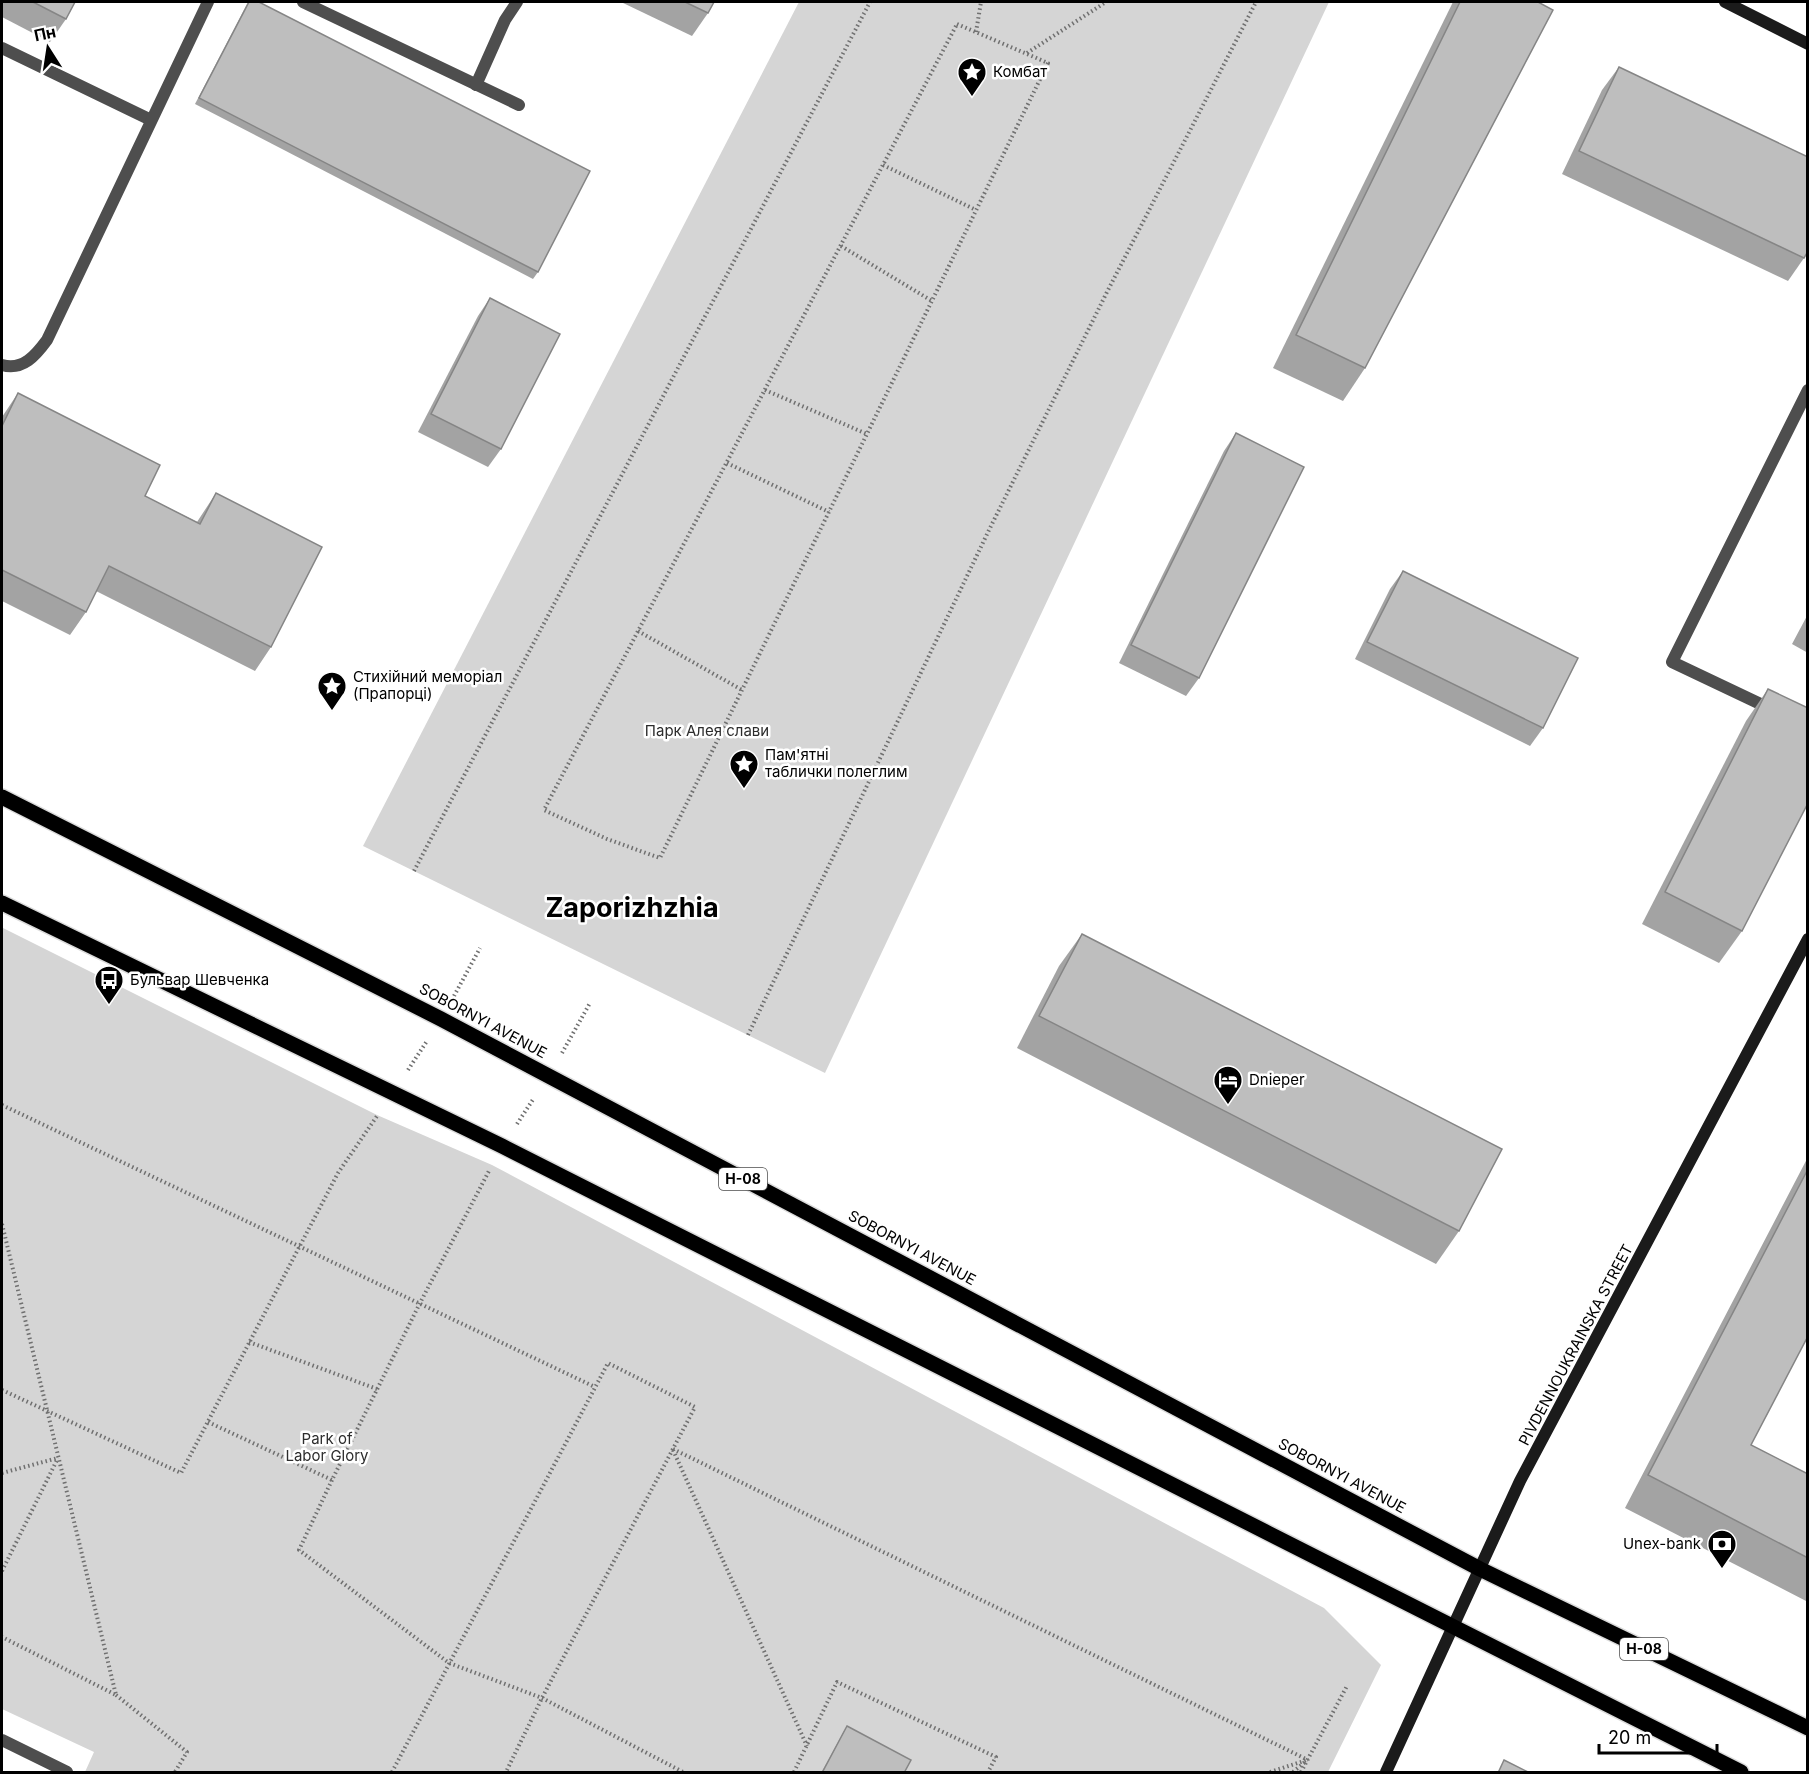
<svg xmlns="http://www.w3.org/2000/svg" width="1809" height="1774" font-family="Inter,sans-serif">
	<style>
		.green { fill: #d5d5d5 }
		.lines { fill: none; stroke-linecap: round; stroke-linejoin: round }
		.primary-casing { stroke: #dbdbdb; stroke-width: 18 }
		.path { stroke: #707070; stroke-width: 4; stroke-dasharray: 1.5 3; stroke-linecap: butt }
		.lane { stroke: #4e4e4e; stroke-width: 12 }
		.secondary { stroke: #1b1b1b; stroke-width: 12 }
		.primary { stroke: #000; stroke-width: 15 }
		.wall { fill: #a3a3a3 }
		.building { fill: #bebebe; stroke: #858585; stroke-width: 1.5 }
		.labels { text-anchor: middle; stroke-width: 5; stroke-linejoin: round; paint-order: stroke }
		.shield { fill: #fff; stroke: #4c4c4c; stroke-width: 1.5 }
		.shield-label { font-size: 14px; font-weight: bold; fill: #000 }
		.poi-label { font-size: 15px; fill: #000; stroke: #fff; text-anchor: start }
		.park-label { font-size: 15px; fill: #2c2c2c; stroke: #fff }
		.street-label { font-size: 15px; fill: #000; stroke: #fff }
		.town-label { font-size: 27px; font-weight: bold; fill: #000; stroke: #fff }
	</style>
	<rect width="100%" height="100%" fill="#fff"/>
	<g class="green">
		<path d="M799,2H1329L825,1073L363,846Z"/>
		<path d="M3,928L377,1115L492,1165L1324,1608L1381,1665L1328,1772H85L94,1752L2,1709V931Z"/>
	</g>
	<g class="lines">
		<g class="primary-casing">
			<g id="primary">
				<path d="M2,797L441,1019L1480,1569L1808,1728"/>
				<path d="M2,903L502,1146L1741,1772"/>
			</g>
		</g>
		<g class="path">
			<path d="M957,24L1048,63L660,858L607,839L544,810Z"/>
			<path d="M976,32L981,2"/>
			<path d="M1027,53L1106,2"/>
			<path d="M883,165L976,210"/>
			<path d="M841,246L932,301"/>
			<path d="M765,390L867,434"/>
			<path d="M727,463L829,512"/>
			<path d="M638,631L742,690"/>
			<path d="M414,871L870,2"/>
			<path d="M454,996L480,948"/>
			<path d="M748,1035L989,530L1107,292L1256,2"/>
			<path d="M562,1053L590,1003"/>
			<path d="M408,1070L427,1041"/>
			<path d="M2,1105L595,1387"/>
			<path d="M517,1124L534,1098"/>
			<path d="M2,1224L116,1695L2,1637"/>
			<path d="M249,1342L377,1389"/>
			<path d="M2,1390L181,1473L338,1173L377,1116"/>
			<path d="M208,1422L332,1480L420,1303L490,1169"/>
			<path d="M673,1449L1308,1760"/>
			<path d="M673,1450L807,1746"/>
			<path d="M2,1473L58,1458"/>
			<path d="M332,1480L299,1550L449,1663L542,1698L683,1772"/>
			<path d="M2,1571L58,1458"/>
			<path d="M116,1695L187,1752L175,1772"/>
			<path d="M392,1772L608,1363L695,1407L542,1698L506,1772"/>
			<path d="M794,1772L837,1682L996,1757L988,1772"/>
			<path d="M1270,1772L1307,1760"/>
			<path d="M1293,1772L1305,1762"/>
			<path d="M1301,1772L1347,1686"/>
		</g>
		<g class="lane">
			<path d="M303,2L519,105"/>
			<path d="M2,48L151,120"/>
			<path d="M476,85L505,20L517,2"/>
			<path d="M2,365C23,371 36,355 47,340L208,2"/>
			<path d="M1771,709L1672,662L1808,390"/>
			<path d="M2,1740L67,1772"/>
		</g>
		<g class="secondary">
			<path d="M1725,2L1808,44"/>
			<path d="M1386,1772L1520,1481L1808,939"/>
		</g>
		<use href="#primary" class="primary"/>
	</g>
	<g class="wall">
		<path d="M2,2H75L66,19L50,42L2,17Z"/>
		<path d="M248,2H259L538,272L533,279L195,104Z"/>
		<path d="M621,2H714L708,13L692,36Z"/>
		<path d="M1453,2H1538L1365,368L1343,401L1273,368Z"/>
		<path d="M1619,67L1804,258L1788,281L1562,174L1602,90Z"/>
		<path d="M490,298L501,449L488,467L418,432L478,316Z"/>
		<path d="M18,393L145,496L197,522L216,493L271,647L255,671L96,591L86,612L70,635L2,601V417Z"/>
		<path d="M1236,433L1199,678L1186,696L1119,663L1224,451Z"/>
		<path d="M1403,571L1543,728L1530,746L1355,659L1390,589Z"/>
		<path d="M1808,614V653L1792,644Z"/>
		<path d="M1768,689L1742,931L1719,963L1642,924L1746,721Z"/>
		<path d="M1082,934L1459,1231L1436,1264L1017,1048L1059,966Z"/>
		<path d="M1808,1157V1336L1751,1445L1808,1474V1602L1625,1508Z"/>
		<path d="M847,1726L904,1773H821L843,1733Z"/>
	</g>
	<g class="building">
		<path d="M33,2H75L66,19Z"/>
		<path d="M249,2H259L590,171L538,272L199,98Z"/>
		<path d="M685,2H714L708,13Z"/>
		<path d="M1460,2H1538L1553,10L1365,368L1296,335Z"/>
		<path d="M1619,67L1808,157V251L1804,258L1579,151Z"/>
		<path d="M490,298L560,334L501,449L431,414Z"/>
		<path d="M18,393L160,465L145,496L200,524L216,493L322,547L271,647L109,566L86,612L2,570V426Z"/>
		<path d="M1236,433L1304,467L1199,678L1131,645Z"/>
		<path d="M1403,571L1578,658L1543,728L1367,642Z"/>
		<path d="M1768,689L1808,708V803L1742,931L1665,892Z"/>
		<path d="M1082,934L1502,1149L1459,1231L1039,1016Z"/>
		<path d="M1808,1169V1336L1751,1445L1808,1474V1558L1648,1475Z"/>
		<path d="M847,1726L911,1760L904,1773H822Z"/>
		<path d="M1504,1760L1530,1773H1498Z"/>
	</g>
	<defs>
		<g id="sight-pin" transform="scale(1.5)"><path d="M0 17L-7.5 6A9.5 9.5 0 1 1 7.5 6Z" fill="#000" stroke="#fff"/><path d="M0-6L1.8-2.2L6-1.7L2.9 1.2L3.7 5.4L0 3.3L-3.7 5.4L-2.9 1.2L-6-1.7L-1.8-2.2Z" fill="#fff"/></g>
		<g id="bus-pin" transform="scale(1.5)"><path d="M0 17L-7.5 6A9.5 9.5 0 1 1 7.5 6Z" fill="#000" stroke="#fff"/><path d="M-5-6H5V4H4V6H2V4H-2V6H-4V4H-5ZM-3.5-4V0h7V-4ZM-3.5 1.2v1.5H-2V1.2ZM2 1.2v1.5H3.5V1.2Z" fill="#fff"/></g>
		<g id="hotel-pin" transform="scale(1.5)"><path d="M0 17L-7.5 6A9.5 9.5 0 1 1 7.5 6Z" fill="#000" stroke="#fff"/><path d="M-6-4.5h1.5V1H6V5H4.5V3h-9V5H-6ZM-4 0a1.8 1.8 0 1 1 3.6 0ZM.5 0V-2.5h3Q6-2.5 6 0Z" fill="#fff"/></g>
		<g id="bank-pin" transform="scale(1.5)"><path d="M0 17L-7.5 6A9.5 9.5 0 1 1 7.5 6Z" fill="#000" stroke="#fff"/><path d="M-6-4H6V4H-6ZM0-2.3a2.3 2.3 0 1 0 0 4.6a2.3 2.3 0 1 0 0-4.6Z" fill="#fff"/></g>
	</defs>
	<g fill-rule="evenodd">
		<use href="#sight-pin" x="972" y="72"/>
		<use href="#sight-pin" x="332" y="686"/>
		<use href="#sight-pin" x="744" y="764"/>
		<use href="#bus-pin" x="109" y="980"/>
		<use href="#hotel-pin" x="1228" y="1080"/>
		<use href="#bank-pin" x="1722" y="1544"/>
	</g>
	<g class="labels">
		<g class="shield">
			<rect x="719" y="1168" width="48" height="22" rx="4.5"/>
			<rect x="1620" y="1638" width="48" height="22" rx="4.5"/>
		</g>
		<g class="shield-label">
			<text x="743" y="1184">Н-08</text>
			<text x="1644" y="1654">Н-08</text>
		</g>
		<g class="poi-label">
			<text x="993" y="77">Комбат</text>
			<text x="353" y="682">Стихійний меморіал<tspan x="353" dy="17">(Прапорці)</tspan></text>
			<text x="765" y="760">Пам'ятні<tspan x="765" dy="17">таблички полеглим</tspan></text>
			<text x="130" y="985">Бульвар Шевченка</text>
			<text x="1249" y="1085">Dnieper</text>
			<text x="1701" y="1549" text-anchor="end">Unex-bank</text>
		</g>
		<g class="park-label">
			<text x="707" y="736">Парк Алея слави</text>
			<text x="327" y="1444">Park of<tspan x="327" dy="17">Labor Glory</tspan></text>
		</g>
		<g class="street-label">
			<text transform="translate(483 1021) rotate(28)" y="5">SOBORNYI AVENUE</text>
			<text transform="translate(912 1248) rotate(28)" y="5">SOBORNYI AVENUE</text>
			<text transform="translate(1576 1345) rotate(-62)" y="5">PIVDENNOUKRAINSKA STREET</text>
			<text transform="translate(1342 1476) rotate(28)" y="5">SOBORNYI AVENUE</text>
		</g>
		<g class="town-label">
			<text x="632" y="917">Zaporizhzhia</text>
		</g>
	</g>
	<rect width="1809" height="1774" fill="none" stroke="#000000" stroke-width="6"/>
	<g transform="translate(48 48) rotate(348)" stroke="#ffffff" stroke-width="4.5" paint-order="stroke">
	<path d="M0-4.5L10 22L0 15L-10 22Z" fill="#000000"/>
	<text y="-9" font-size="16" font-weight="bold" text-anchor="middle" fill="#000000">Пн</text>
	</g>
	<path d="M1599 1744v9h118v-9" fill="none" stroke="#000000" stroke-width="3"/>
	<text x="1608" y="1744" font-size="18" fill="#000000" stroke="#ffffff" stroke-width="4.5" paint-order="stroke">20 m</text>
</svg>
